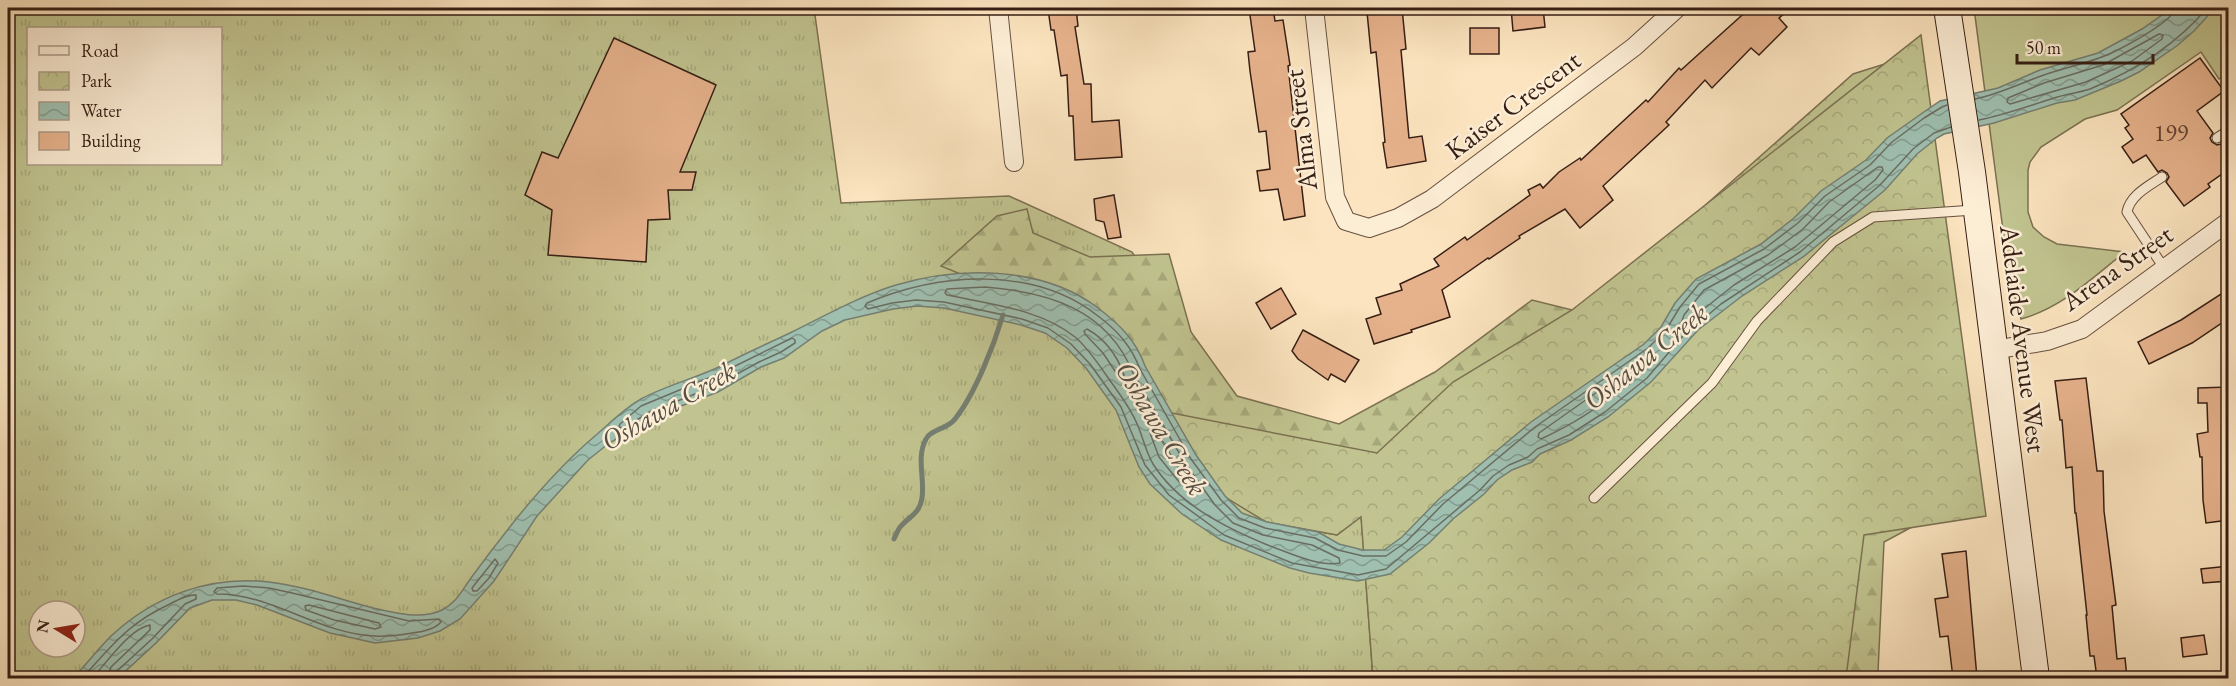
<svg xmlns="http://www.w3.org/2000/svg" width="2236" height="686" font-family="'EB Garamond',serif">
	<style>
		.grass { fill: url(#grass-tufts); stroke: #7c7152; stroke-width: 1.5; fill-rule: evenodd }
		.forest { fill: url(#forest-firs); stroke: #7c7152; stroke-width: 1.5 }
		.park { fill: url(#park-crowns); stroke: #7c7152; stroke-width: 1.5 }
		.garden { fill: #c1c490; stroke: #7c7152; stroke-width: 1.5 }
		.water { fill: url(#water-waves); stroke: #757f72; stroke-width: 1.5 }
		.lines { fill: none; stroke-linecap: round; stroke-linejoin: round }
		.shore { stroke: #6a6e62; stroke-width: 1.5 }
		.stream { stroke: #757f72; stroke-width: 5 }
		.building { fill: #e6b28c; stroke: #361e14; stroke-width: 1.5 }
		.lane-casing { stroke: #67503f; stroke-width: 11 }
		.street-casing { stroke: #67503f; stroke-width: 20 }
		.secondary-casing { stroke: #361e14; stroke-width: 28 }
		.lane { stroke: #fcedd5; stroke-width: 9 }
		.street { stroke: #fcedd5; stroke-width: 18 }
		.secondary { stroke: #fcedd5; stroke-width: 26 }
		.labels { text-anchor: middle; stroke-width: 5; stroke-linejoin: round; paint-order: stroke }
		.number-label { font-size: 24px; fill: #624332 }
		.street-label { font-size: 27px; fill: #361e14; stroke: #fcedd5 }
		.water-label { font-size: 28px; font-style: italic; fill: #564e43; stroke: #fcedd5 }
	</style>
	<defs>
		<pattern id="grass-tufts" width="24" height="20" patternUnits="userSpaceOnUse" patternTransform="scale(1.5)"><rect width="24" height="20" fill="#c1c490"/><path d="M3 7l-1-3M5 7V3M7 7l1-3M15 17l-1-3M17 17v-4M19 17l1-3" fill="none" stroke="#a6a87b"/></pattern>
		<pattern id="forest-firs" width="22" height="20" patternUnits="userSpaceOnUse" patternTransform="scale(1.5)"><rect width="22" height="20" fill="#c1c490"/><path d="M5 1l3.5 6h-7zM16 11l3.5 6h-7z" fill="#a6a87b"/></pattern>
		<pattern id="park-crowns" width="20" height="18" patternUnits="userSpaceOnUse" patternTransform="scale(1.5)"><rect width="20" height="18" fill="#c1c490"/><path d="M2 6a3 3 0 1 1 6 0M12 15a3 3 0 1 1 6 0" fill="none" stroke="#a6a87b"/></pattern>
		<pattern id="water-waves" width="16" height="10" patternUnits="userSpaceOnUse" patternTransform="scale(1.5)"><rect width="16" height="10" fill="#9fbfb0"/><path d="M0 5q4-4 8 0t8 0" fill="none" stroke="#829b8e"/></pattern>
	</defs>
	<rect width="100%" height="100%" fill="#fbe4bf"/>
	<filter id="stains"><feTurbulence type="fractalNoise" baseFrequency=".00333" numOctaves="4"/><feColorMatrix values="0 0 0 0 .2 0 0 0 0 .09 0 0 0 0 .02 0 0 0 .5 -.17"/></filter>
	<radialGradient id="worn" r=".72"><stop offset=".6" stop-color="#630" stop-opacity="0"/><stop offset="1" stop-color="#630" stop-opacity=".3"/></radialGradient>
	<path class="grass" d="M8,8H814L841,203L1009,196L1132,252L1224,389L1358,472L1373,678H8ZM28,28H220V164H28ZM39,611H75V647H39Z"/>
	<g class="forest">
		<path d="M1891,62L1420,471L1337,535L1266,522L1067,318L941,266L997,216L1027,209L1033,233L1090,257L1169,254L1191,332L1237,396L1339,424L1435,372L1532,300L1572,310L1647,257L1853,74Z"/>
		<path d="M1936,514L1884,542L1878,672L1865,678H1687L1829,541Z"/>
	</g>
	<path class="park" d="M1921,35L1986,516L1864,535L1846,678H1373L1361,517L1337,535L1266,522L1174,466L1151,409L1377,453L1453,382L1572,310Z"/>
	<path class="garden" d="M1974,8H2228V74L2219,79L2201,52L2117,110L2085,119L2041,147L2030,162L2028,170V212L2033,227L2044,237L2057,244L2125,252C2092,278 2062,308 2021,319L2009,276Z"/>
	<path class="water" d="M2172,8H2215L2194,31L2178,45L2139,72L2121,81L2075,100L2057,103L1994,123L1944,134L1937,138L1917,154L1885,190L1803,257L1742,296L1698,330L1651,382L1608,417L1571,440L1540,454L1532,462L1512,470L1497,480L1484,494L1453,519L1429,543L1390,574L1358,581L1309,573L1290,568L1221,540L1182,514L1150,484L1139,467L1116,410L1086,368L1067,348L1045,333L1021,325L944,308L917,306L893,309L845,320L822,331L784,358L761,367L718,392L652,417L608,444L588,460L537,516L494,581L460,619L440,631L418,638L375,643L330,633L257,605L236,600H212L190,608L156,643L118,678H73C86,665 98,649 111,636C154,596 210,575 269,582C304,586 339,599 373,608C394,613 422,620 442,610C457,602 461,592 471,578C487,556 504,534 521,513C544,485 569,458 596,435C610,423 625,408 641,399C667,385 697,378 723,365C746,353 769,343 792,332C826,315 860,296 896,285C960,266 1043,266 1098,308C1119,324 1136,340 1145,366L1196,455L1225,496L1242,513L1267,522L1318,532L1339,544L1363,550H1384L1402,537L1439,499L1531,422L1644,344L1661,327L1675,303L1696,279L1761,244L1794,218L1821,191L1866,160L1887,138L1921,114L1940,101L1998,88L2040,70L2098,53L2142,29Z"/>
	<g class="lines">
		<g class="shore">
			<path d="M2159,34L2163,35L2162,39L2132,61L2086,82L2010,104L2007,102L2008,98L2044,83L2103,65Z"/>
			<path d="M1975,99C1999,94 2019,84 2041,76C2060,69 2080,65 2099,58C2114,53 2174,22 2175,8"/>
			<path d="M1947,105L1942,107L1924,118L1892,142L1870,165L1825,196L1798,223L1764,249L1699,284L1680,307L1666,330L1648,348L1535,427L1443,504L1406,542L1386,556H1363L1338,550L1315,538L1265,528L1239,518L1221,500L1191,459L1140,369C1131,346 1118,331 1098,316C1033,265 939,273 867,303L865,306L868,309L892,303L916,300L944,302L1022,319L1048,328L1071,344L1090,364L1121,407L1145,465L1169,495L1224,535L1292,563L1358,575L1386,569L1480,490L1493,476L1509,465L1528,457L1537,449L1569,435L1605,412L1647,378L1682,337L1721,304L1800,252L1880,185L1913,149L1934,133L1951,127"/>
			<path d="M1979,120C2004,115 2029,106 2054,98C2066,94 2078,93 2090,89C2134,71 2177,44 2207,8"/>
			<path d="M1878,167H1882L1883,170L1875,180L1795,247L1734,285L1685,324H1681L1684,315L1704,290L1768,255L1803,229L1829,202Z"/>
			<path d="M985,287C1048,292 1107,309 1133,373L1185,463L1215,505L1233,523L1263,535L1312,545L1339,558L1340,563C1318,567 1290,553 1270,546C1226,528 1179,505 1153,464C1146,452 1143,438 1138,426C1131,408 1120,395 1109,379C1099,365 1089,349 1075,337C1040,309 990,304 947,295L945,293L947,289Z"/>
			<path d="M1087,329C1105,339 1117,355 1124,375L1123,378L1119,377L1103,353L1085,334L1084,331Z"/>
			<path d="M792,338L795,340V343L781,352L759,362L715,386L650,412L623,428L619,427L620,424L641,406L723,372Z"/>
			<path d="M1645,360L1648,361L1649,364C1640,375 1628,382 1617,391C1594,412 1569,426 1541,439L1538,437L1539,433L1621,375Z"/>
			<path d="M1152,430L1156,431L1186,480L1185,485L1180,483L1159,457L1150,433Z"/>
			<path d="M495,559L498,563L489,578L477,591H473L472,588Z"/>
			<path d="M243,586L269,588L292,593L409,621L439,619L441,622C435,629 421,632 412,633C400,635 387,637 375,636C319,634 273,594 217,594L214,592L217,588Z"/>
			<path d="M309,605L379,623L381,627L375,629L334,620L306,610L305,606Z"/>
			<path d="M82,678C112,646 128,623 170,604C178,600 187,594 196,595V599L185,604L152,639L116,672L114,678"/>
			<path d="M92,678C106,664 130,628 150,625V630L111,667L107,678"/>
		</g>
		<path class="stream" d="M894,539C896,535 898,529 901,526C910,516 920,513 922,498C925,479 916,457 926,439C931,429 948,429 955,419C975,394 994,345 1003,315"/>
	</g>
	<g class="building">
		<path d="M1059,8H1076L1078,26L1075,27L1084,84H1091L1092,122L1119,120L1122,157L1075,160L1073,116H1069L1067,75L1061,76L1054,30H1051L1048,9Z"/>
		<path d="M1249,8H1273L1275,21L1283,20L1290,65L1288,66L1305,216L1284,220L1278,189L1260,191L1257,171L1270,169L1266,131L1259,132L1250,71L1248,52L1255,51Z"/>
		<path d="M1402,8L1406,49L1401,50L1409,138L1422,136L1426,161L1387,168L1383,143L1385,142L1376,52L1371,53L1367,12Z"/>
		<path d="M1511,8H1543L1545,27L1513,31Z"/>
		<path d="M1750,8H1791L1779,18L1787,27L1759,55L1751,48L1712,88L1705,80L1666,122L1669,125L1603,186L1613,200L1580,228L1565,209L1519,236L1520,238L1489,259L1488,258L1442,290L1450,317L1411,330L1412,332L1374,344L1366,319L1381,314L1376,298L1402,290L1400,284L1439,266L1434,259L1465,237L1467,240L1530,195L1528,190L1540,184L1543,188L1559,172L1580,158L1581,160L1646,100L1648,102L1679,68L1681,70Z"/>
		<rect x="1470" y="28" width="29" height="26"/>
		<path d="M614,38L716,85L680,172H696L692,190H668L670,219L648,220L646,262L548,255L552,210L525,195L542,152L558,158Z"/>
		<path d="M2200,58L2224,91L2197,111L2213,133L2210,138L2212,142L2217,145L2221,144L2229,154V169L2208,184L2210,187L2184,206L2166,182L2169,177L2167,173L2162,170L2158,172L2146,155L2133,163L2122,147L2133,139L2125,128L2129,125L2121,114Z"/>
		<path d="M1114,195L1121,237L1108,239L1104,222L1096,220L1094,199Z"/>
		<path d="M1281,288L1296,314L1271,329L1256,303Z"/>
		<path d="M2221,294L2229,306V318L2192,343L2149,364L2138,342L2181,320Z"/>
		<path d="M1303,330L1359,360L1345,382L1331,374L1328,380L1298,359L1292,351Z"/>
		<path d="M2086,378L2097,471H2103L2104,511L2116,605L2112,606L2117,659L2125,658L2127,678H2097L2094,656H2090L2086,615H2087L2076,513H2075L2072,467L2066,468L2062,420H2060L2055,381Z"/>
		<path d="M2229,387V520L2206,523L2203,500L2202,457H2200L2197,434L2208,432L2207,403H2198V388Z"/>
		<path d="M1966,551L1977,678H1953L1948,636L1940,637L1935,599L1948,597L1942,554Z"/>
		<path d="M2229,566V581L2203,583L2201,569Z"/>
		<path d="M2204,635L2207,654L2183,657L2181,638Z"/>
	</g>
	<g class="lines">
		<g class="lane-casing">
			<g id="lane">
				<path d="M2217,138L2228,131"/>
				<path d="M2162,177C2149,186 2130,195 2127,212L2164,268"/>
				<path d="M1594,498L1712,383L1757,321L1833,242L1873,217L1974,210"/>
			</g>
		</g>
		<g class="street-casing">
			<g id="street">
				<path d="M998,8L1014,162"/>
				<path d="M1314,8L1335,197L1346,221L1369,228L1398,218L1432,199L1634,47L1677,8"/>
				<path d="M1994,350L2047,341L2082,329L2228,222"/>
			</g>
		</g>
		<g class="secondary-casing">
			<path id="secondary" d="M1947,8L1972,172L2036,678"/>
		</g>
		<use href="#lane" class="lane"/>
		<use href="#street" class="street"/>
		<use href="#secondary" class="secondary"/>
	</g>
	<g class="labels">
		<g class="number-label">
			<text x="2171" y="141">199</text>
		</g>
		<g class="street-label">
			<text transform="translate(1513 105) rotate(-37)" y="9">Kaiser Crescent</text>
			<text transform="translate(1301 130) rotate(-97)" y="9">Alma Street</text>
			<text transform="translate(2117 268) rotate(-35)" y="9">Arena Street</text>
			<text transform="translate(2023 339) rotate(83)" y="9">Adelaide Avenue West</text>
		</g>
		<g class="water-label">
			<text transform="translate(1645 356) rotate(-39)" y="10">Oshawa Creek</text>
			<text transform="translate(668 405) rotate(-30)" y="10">Oshawa Creek</text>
			<text transform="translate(1162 428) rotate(59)" y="10">Oshawa Creek</text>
		</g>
	</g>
	<rect width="2236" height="686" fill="none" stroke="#fbe4bf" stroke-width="30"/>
	<rect x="9" y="9" width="2218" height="668" fill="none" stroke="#361e14" stroke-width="3"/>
	<rect x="15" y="15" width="2206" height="656" fill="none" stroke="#361e14" stroke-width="1.5"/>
	<rect x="27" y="27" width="195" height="138" fill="#fcedd5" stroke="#ad9a88" stroke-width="1.5"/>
	<rect x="39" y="46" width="30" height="9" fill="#fcedd5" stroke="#ad9a88" stroke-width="1.5"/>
	<text x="81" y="57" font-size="18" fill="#361e14">Road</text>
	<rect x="39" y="72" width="30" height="18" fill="url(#park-crowns)" stroke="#ad9a88" stroke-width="1.5"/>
	<text x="81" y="87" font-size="18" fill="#361e14">Park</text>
	<rect x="39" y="102" width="30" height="18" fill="url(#water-waves)" stroke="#ad9a88" stroke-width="1.5"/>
	<text x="81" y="117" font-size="18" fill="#361e14">Water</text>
	<rect x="39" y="132" width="30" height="18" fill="#e6b28c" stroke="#ad9a88" stroke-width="1.5"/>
	<text x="81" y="147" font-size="18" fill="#361e14">Building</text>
	<g transform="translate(57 629) rotate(281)"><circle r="28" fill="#fcedd5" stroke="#ad9a88" stroke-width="1.5"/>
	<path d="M0-4.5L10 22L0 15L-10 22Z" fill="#8f2418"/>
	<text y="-9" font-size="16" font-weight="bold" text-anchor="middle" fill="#361e14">N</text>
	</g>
	<path d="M2017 54v9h136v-9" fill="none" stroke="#361e14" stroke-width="3"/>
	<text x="2026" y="54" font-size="18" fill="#361e14" stroke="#fcedd5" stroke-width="4.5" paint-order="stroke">50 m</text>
	<rect width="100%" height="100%" filter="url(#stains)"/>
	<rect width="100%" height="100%" fill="url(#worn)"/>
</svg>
